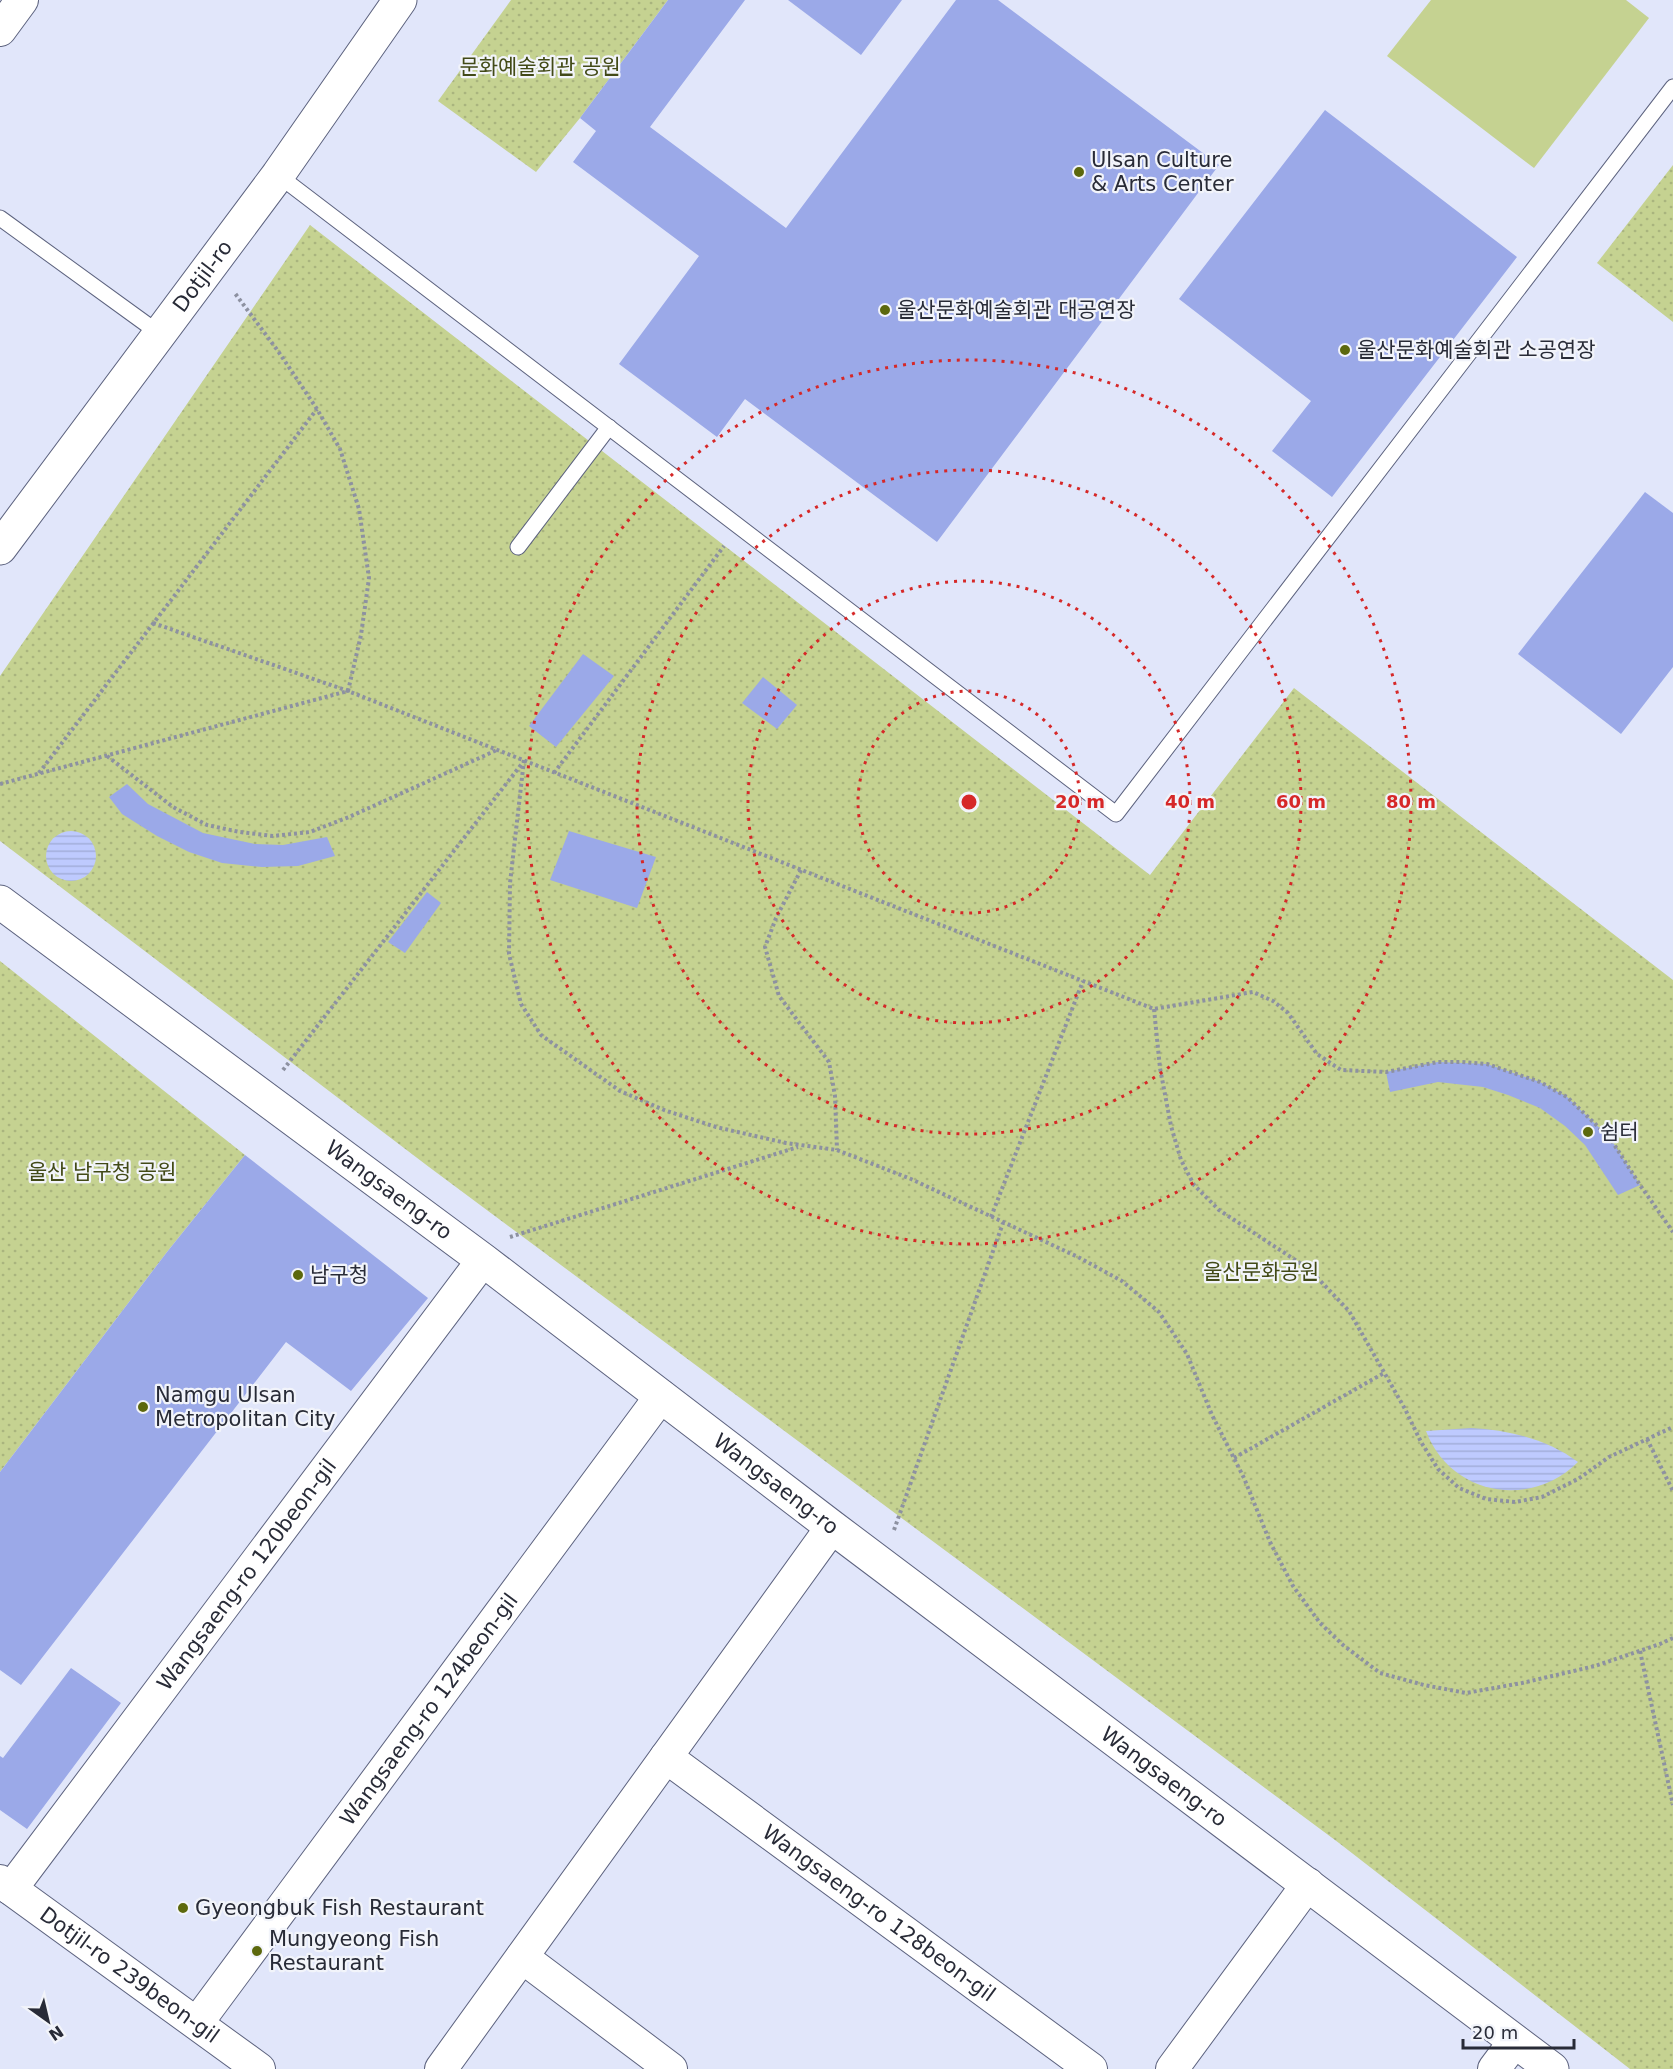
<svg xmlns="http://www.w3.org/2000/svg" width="1673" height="2069" font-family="'DejaVu Sans','Noto Sans KR',sans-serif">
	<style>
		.green { fill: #c5d291 }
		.park { fill: url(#park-dots) }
		.water { fill: url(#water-rules) }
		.building { fill: #9ba9e8 }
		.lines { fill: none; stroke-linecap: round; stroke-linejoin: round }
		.service-casing { stroke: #5d637f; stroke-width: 17 }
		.minor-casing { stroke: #5d637f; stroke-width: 34 }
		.secondary-casing { stroke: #5d637f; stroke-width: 35 }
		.path { stroke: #8d91a1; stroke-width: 4; stroke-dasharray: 3 3; stroke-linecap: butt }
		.service { stroke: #fff; stroke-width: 15 }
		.minor { stroke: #fff; stroke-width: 32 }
		.secondary { stroke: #fff; stroke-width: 33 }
		.ring { fill: none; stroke: #d62828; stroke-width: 3; stroke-dasharray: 3 6 }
		.poi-dot { fill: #5c680d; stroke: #f2f4fa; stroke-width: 2 }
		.labels { text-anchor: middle; stroke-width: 4.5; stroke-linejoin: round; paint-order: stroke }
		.park-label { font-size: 21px; fill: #424a17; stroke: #f2f4fa }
		.poi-label { font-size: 21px; fill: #282b37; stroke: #f2f4fa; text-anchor: start }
		.street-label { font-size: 21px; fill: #282b37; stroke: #f2f4fa }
		.centre { fill: #d62828; stroke: #f2f4fa; stroke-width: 3 }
		.ring-label { font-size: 18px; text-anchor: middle; font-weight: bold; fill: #d62828; stroke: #f2f4fa; stroke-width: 4.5; stroke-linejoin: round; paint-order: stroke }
	</style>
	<defs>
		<pattern id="park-dots" width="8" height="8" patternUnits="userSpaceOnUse" patternTransform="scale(1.5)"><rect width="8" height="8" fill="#c5d291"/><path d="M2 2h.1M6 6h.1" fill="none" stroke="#a9b47e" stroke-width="1.8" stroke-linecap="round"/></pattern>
		<pattern id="water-rules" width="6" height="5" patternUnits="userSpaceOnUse" patternTransform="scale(1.5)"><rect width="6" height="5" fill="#becafe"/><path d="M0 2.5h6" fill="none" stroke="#a3aeda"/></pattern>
	</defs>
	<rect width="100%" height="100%" fill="#e1e6fa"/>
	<path class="green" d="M1431,0H1626L1649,18L1534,168L1387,56Z"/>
	<g class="park">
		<path d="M511,0H668L580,118L536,172L438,101Z"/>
		<path d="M1673,165V322L1597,263Z"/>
		<path d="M310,225L1150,875L1294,688L1673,980V2069H1630L1339,1843L429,1167L0,841V676Z"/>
		<path d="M0,961L245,1155L167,1252L0,1472Z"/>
	</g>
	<g class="water">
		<circle cx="71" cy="856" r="25"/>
		<path d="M1471,1428C1509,1430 1547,1439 1578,1462C1530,1510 1450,1495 1426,1431Z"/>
	</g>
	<g class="building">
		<path d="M668,0H745L650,127L786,228L956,0H998L1219,165L937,542L745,399L717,437L619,364L699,256L573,162L596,131L580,118Z"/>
		<path d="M788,0H902L861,55Z"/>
		<path d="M1325,110L1517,257L1332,497L1272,451L1311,401L1179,299Z"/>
		<path d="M1645,492L1673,513V667L1621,734L1518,654Z"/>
		<path d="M583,654L614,676L556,747L529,726Z"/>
		<path d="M763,677L797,705L777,729L742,703Z"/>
		<path d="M127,784L148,804L203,833L255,844L283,845L327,837L335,856L298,866L262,867L222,863L189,852L157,836L122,814L109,797Z"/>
		<path d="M569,831L656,857L637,908L550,880Z"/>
		<path d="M427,892L441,903L405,953L388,942Z"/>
		<path d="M1438,1062L1487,1064L1540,1082L1567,1097L1610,1138L1640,1185L1618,1195L1585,1145L1565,1126L1540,1108L1508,1095L1483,1087L1438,1082L1390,1092L1386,1072Z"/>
		<path d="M245,1155L428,1298L351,1391L286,1342L21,1685L0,1670V1472L167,1252Z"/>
		<path d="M71,1668L121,1703L27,1829L0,1810V1756L3,1758Z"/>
	</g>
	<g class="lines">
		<g class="service-casing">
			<g id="service">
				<path d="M278,175L1116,814L1673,87"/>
				<path d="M0,218L160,334"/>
				<path d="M518,547L609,427"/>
			</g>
		</g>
		<g class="minor-casing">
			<g id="minor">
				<path d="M0,30L22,0"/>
				<path id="s1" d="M666,1757L1091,2069"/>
				<path id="s2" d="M0,1881L259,2069"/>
				<path id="s3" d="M11,1889L483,1260"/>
				<path d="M522,1957L671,2069"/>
				<path id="s4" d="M197,2023L661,1396"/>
				<path d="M441,2069L832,1527"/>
				<path d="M1172,2069L1308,1884"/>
				<path d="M1494,2069L1515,2041"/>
			</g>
		</g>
		<g class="secondary-casing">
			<g id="secondary">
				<path id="s5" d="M0,548L278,175L400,0"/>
				<path id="s6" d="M0,902L483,1260L832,1527L1552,2069"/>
			</g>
		</g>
		<g class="path">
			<path d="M153,623L348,691L1154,1009L1253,992L1273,1001L1288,1013L1317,1054L1341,1070L1386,1072L1438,1062H1462L1487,1064L1540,1082L1567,1097L1610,1138L1640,1185L1673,1232"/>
			<path d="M107,756L173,807L207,825L240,832L273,836L310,832L349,817L497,750"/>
			<path d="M524,760L510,883L509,954L521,1004L541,1035L620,1091L664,1110L716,1127L786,1143L837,1150L911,1179L1078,1257L1122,1281L1159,1312L1187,1354L1212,1415L1244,1478L1270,1542L1293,1586L1320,1623L1343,1645L1380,1673L1424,1685L1466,1693L1522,1683L1595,1666L1660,1644L1673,1638"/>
			<path d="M39,773L317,409"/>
			<path d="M554,773L724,546"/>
			<path d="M0,784L348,691L361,635L369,578L359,509L340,449L317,409L278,351L234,292"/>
			<path d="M801,870L776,918L765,947L779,996L829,1062L835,1096L837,1150"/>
			<path d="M1154,1009L1160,1068L1171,1126L1181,1160L1194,1185L1219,1210L1309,1269L1349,1311L1405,1409L1421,1442L1438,1469L1459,1488L1486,1499L1515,1502L1542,1497L1578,1479L1609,1457L1673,1427"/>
			<path d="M283,1070L524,761"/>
			<path d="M991,1217L1083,981"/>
			<path d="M510,1237L798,1147"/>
			<path d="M1647,1439L1673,1491"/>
			<path d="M1234,1458L1384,1373"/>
			<path d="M894,1530L1003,1223"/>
			<path d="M1640,1651L1673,1805"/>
		</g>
		<use href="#service" class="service"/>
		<use href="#minor" class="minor"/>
		<use href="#secondary" class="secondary"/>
	</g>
	<g class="ring">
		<circle cx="969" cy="802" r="111"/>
		<circle cx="969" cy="802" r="221"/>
		<circle cx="969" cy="802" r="332"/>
		<circle cx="969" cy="802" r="442"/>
	</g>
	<g class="poi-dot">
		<circle cx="1079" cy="172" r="6"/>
		<circle cx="885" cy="310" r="6"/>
		<circle cx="1345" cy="350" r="6"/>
		<circle cx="1588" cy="1132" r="6"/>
		<circle cx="298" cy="1275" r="6"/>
		<circle cx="143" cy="1407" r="6"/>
		<circle cx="183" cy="1908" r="6"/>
		<circle cx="257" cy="1951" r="6"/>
	</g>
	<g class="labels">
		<g class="park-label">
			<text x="540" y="74">문화예술회관 공원</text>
			<text x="102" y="1179">울산 남구청 공원</text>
			<text x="1261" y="1279">울산문화공원</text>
		</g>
		<g class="poi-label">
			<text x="1091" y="167">Ulsan Culture<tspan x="1091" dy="24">&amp; Arts Center</tspan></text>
			<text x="897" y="317">울산문화예술회관 대공연장</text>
			<text x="1357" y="357">울산문화예술회관 소공연장</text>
			<text x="1600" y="1139">쉼터</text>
			<text x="310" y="1282">남구청</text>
			<text x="155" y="1402">Namgu Ulsan<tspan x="155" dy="24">Metropolitan City</tspan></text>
			<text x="195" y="1915">Gyeongbuk Fish Restaurant</text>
			<text x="269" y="1946">Mungyeong Fish<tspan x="269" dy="24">Restaurant</tspan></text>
		</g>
		<g class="street-label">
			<text dy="7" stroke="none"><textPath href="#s5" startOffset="339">Dotjil-ro</textPath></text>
			<text dy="7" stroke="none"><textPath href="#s6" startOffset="484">Wangsaeng-ro</textPath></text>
			<text dy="7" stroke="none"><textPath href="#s6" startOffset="970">Wangsaeng-ro</textPath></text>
			<text dy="7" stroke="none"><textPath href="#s3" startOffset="393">Wangsaeng-ro 120beon-gil</textPath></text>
			<text dy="7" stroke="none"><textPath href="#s4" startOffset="390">Wangsaeng-ro 124beon-gil</textPath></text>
			<text dy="7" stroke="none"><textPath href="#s6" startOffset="1456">Wangsaeng-ro</textPath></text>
			<text dy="7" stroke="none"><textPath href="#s1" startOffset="264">Wangsaeng-ro 128beon-gil</textPath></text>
			<text dy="7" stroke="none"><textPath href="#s2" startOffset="160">Dotjil-ro 239beon-gil</textPath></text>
		</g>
	</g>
	<circle cx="969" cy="802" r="9" class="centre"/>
	<g class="ring-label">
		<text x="1080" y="808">20 m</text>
		<text x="1190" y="808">40 m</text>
		<text x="1301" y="808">60 m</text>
		<text x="1411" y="808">80 m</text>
	</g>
	<g transform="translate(48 2021) rotate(146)" stroke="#f2f4fa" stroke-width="4.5" paint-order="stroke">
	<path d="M0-4.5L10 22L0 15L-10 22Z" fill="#282b37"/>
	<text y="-9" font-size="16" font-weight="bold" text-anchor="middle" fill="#282b37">N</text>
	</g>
	<path d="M1463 2039v9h111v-9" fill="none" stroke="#282b37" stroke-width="3"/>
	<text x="1472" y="2039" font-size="18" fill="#282b37" stroke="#f2f4fa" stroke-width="4.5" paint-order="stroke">20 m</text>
</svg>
